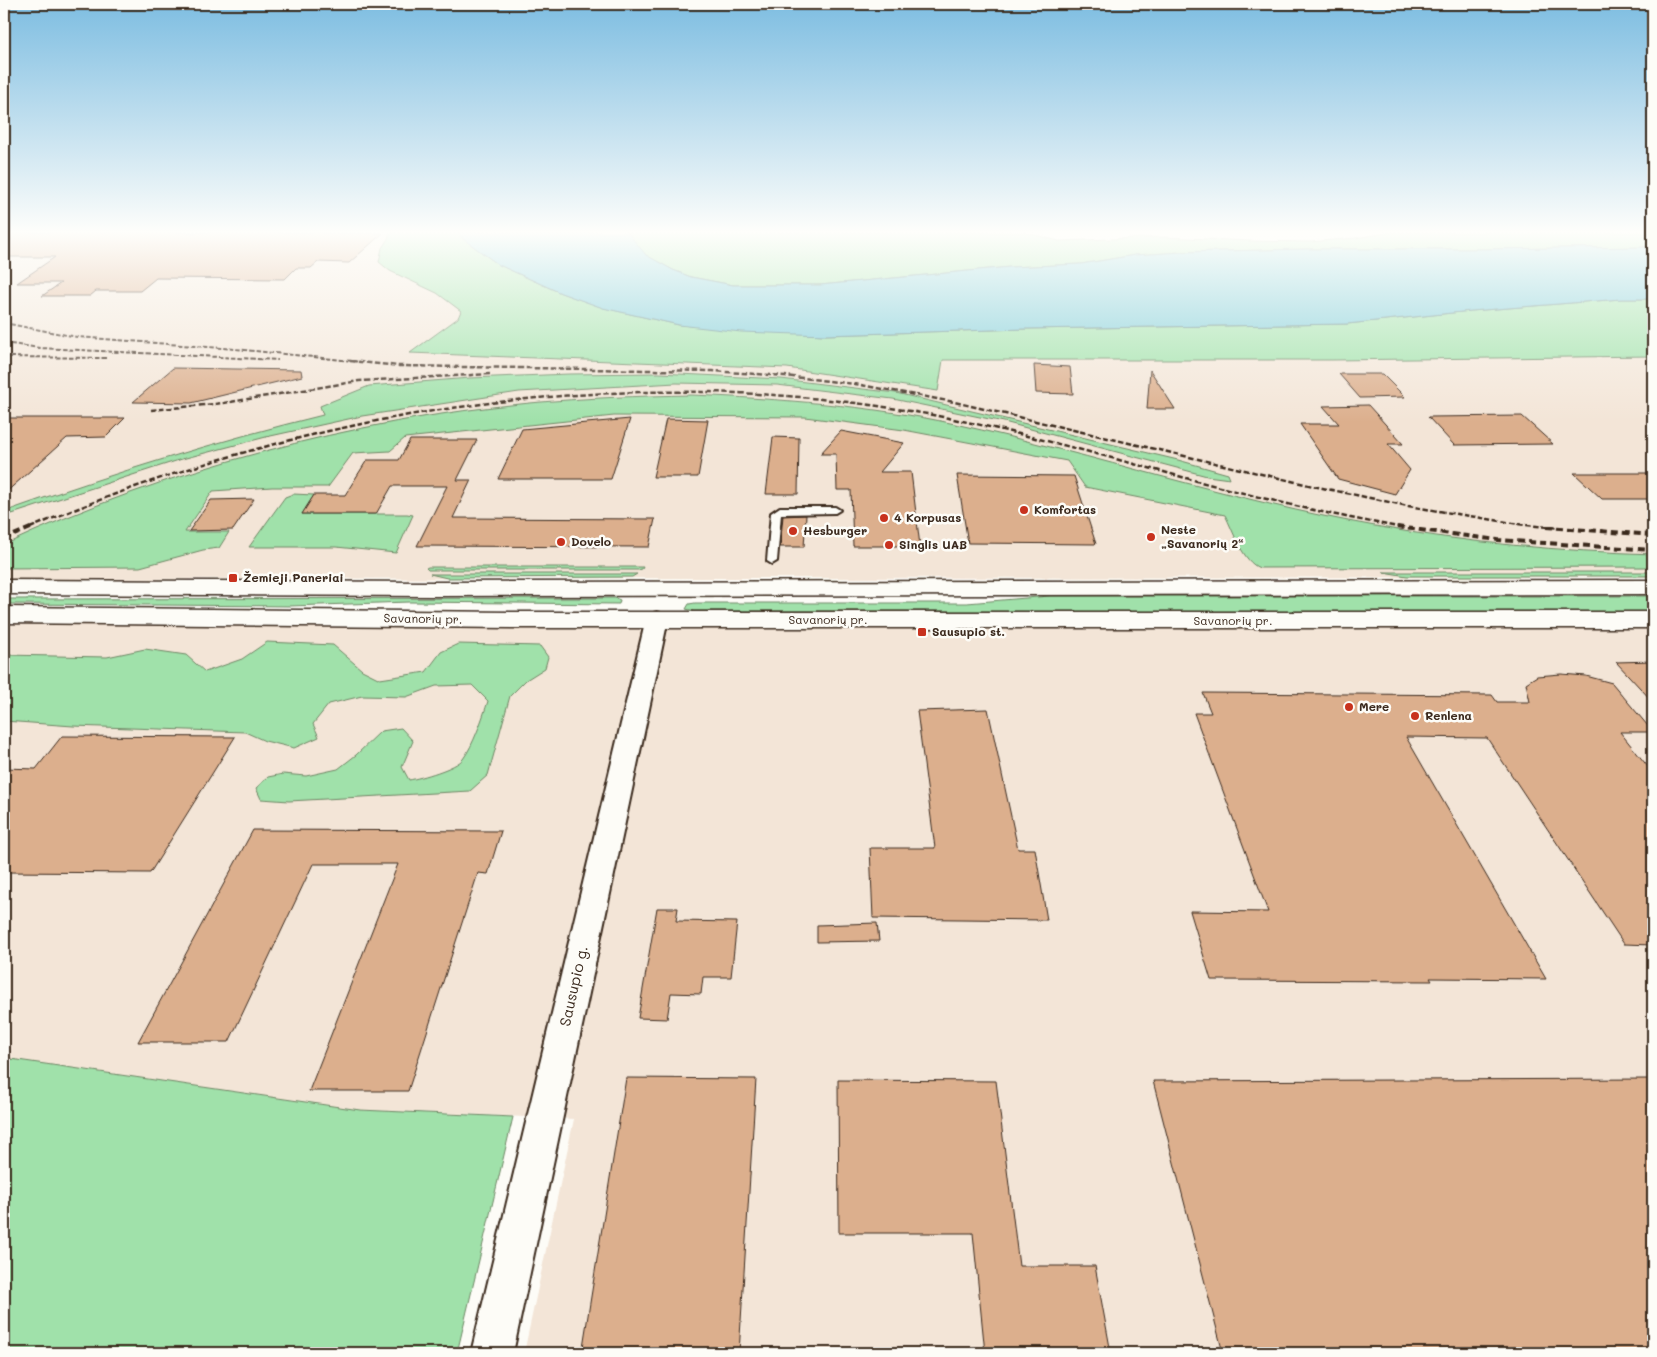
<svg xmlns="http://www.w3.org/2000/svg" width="1657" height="1357" font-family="Mali,sans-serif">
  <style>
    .built { fill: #f3e5d7 }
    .green { fill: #a0e1aa; stroke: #6e8664 }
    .water { fill: #7ccbd7; stroke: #628b8d }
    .building { fill: #dcaf8d; stroke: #3b2a1e }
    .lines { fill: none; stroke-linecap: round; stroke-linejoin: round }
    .service-casing { stroke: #3b2a1e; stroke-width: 4 }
    .minor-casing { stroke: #3b2a1e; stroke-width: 4 }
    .trunk-casing { stroke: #3b2a1e; stroke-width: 3 }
    .service { fill: #fdfcf7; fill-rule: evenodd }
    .minor { fill: #fdfcf7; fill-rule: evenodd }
    .trunk { fill: #fdfcf7; fill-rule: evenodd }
    .rail-far2 { stroke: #3b2a1e; stroke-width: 2; stroke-dasharray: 4.5 2; stroke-linecap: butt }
    .rail-far1 { stroke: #3b2a1e; stroke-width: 2.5; stroke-dasharray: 5.5 2.5; stroke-linecap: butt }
    .rail { stroke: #3b2a1e; stroke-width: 4; stroke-dasharray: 7 4; stroke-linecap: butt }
    .poi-dot { fill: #c8321e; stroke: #fdfcf7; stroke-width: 2 }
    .labels { text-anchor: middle; stroke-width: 5; stroke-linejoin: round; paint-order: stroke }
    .poi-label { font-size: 12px; font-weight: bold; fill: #3b2a1e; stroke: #fdfcf7; text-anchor: start }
    .street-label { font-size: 12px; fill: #3b2a1e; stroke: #fdfcf7 }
    .near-street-label { font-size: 15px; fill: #3b2a1e; stroke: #fdfcf7 }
  </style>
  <rect width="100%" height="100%" fill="#fdfcf7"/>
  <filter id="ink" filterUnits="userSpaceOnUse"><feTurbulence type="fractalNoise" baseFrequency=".02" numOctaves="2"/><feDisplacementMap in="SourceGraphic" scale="10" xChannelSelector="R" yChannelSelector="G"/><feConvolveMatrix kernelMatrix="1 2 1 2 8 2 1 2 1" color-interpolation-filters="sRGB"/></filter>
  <g filter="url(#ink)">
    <g class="built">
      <polygon points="4,232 389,232 389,237 382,248 390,271 437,293 462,311 458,318 411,353 787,368 937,391 943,360 1333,360 1653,356 1653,577 4,579"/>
      <polygon points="4,623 1653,626 1653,1353 524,1353 574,1119 360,1110 4,1058"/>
    </g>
    <g class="green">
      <polygon points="389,232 459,232 462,238 499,265 561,293 604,308 679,325 825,335 1024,329 1347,324 1471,311 1621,299 1653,299 1653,356 1333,360 943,360 938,391 787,368 410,353 458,318 461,311 437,293 390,271 379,262 382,248 389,237"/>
      <polygon points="627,232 1024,232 1059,241 1165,237 1250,241 1310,242 1355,238 1392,232 1653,232 1653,247 1483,249 1307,249 1182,252 1135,255 1081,264 1010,267 820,285 733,285 691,277 673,270 645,255"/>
      <path d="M659 373 781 379 896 393 1178 460 1228 474 1230 479 1207 476 1004 422 893 399 777 385 676 383 519 392 362 416 266 437 182 459 12 514 8 512 12 509C114 473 217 441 323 415L320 406 369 386 470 378 569 374Z"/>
      <path d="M692 395C780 399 868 405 955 424 1096 455 1233 501 1375 526 1467 543 1560 551 1653 554V567L1260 568C1243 563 1233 530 1225 515L1085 487 1067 461 904 430 805 417 614 416 405 438 390 451 353 453 328 487H272L213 491 185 532H229L219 548 203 550 140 567 4 568V545C161 471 356 419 530 403 584 398 638 396 692 395Z"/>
      <polygon points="293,494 314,495 302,514 407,514 413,515 396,553 336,547 249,547 285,497"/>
      <polygon points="428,567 643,567 642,569 638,570 428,570 426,568"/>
      <polygon points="1383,572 1653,572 1653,576 1407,576"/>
      <polygon points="430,574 637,574 632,577 447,578"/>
      <polygon points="1050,596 1653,596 1653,612 695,611 686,609 689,604 695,603 967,603"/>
      <polygon points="615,598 620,600 619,604 409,602 290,606 4,604 4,599"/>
      <path d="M267 642 333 645 362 670 380 679 426 672 441 652 458 644 540 646 548 657 545 668 526 680 510 696 488 775 470 791 289 801 261 799 256 788 268 777 283 774 306 776 338 769 356 755 381 731 401 728 413 741 402 767 409 780C421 778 456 768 463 759 473 746 483 717 488 701L472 685 436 686 406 697 362 696 329 704 313 724 319 737 294 748 265 741 245 732 73 726 4 721V655L107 657 145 649 186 655 205 672 242 659Z"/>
      <polygon points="4,1058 360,1110 513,1117 457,1353 4,1353"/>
    </g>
    <polygon class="water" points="459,232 627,232 646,255 673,270 691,277 733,285 820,285 1010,267 1081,264 1135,255 1182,252 1307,249 1482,249 1653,247 1653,299 1621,299 1471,311 1347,324 1024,329 825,335 741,332 679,325 603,308 561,293 499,265 462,238"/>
    <g class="building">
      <polygon points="4,232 324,232 322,233 383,233 349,263 318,262 311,268 296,268 285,279 156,278 140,291 96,291 90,296 42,296 61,283 17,283 55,257 4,257"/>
      <polygon points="1034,365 1070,367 1073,394 1036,393"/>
      <polygon points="173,368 301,370 302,376 191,403 133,402"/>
      <polygon points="1150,370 1175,409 1147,409"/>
      <polygon points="1339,374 1382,374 1405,397 1360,398"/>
      <polygon points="1368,405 1403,444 1388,444 1410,470 1395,494 1338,479 1300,424 1339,424 1323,406"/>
      <polygon points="1522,416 1553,444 1454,445 1428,417"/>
      <polygon points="4,418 125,418 106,437 67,438 4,494"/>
      <polygon points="630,419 611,479 498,479 522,429"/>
      <polygon points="666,419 708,420 698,477 653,477"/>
      <polygon points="841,431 904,443 880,472 911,472 920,546 853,546 851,490 837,490 836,454 820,454"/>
      <polygon points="773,437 799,438 798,494 766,494"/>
      <polygon points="410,440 477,440 457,480 471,480 453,518 655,519 649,547 417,546 447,486 392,486 376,514 302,514 314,495 345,495 367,460 399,460"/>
      <polygon points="1574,473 1653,473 1653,499 1602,499"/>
      <polygon points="957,475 1074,476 1096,544 968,543"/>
      <polygon points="254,499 233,530 189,531 211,500"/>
      <polygon points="806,515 804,547 780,547 783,516"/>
      <polygon points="1653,661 1653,702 1616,662"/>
      <polygon points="1561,674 1586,676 1612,683 1653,732 1620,732 1653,773 1653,945 1624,944 1487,738 1406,737 1546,979 1430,978 1432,981 1211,980 1190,911 1268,912 1194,713 1211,713 1203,693 1492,695 1497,702 1530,702 1526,683 1537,676"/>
      <polygon points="988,709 1018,849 1035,849 1047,920 873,918 870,848 935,848 917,711"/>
      <polygon points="62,736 235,737 150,873 4,872 4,768 36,769"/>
      <polygon points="253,830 501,831 488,874 478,873 408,1091 309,1091 398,864 313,864 229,1042 138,1042"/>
      <polygon points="657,908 678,908 676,921 737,922 731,977 703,977 701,994 671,993 667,1019 638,1018"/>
      <polygon points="877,923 879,941 817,942 817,925"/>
      <polygon points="626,1078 756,1079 739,1353 582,1353"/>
      <polygon points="1653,1079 1653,1353 1223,1353 1153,1081"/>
      <polygon points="838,1080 996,1081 1019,1266 1095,1266 1111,1353 985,1353 973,1233 839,1233"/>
    </g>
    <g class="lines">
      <g class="service-casing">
        <polygon id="service" points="780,507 835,507 840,510 835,513 781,514 777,561 772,564 767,561 771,513"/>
      </g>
      <g class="minor-casing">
        <polygon id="minor" points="657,612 665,614 668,619 513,1353 471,1353 646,619 649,614"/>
      </g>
      <g class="trunk-casing">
        <g id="trunk">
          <polygon points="4,580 437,582 1653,580 1653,594 437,596 4,594"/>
          <polygon points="4,607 511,612 1653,612 1653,628 511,628 4,623"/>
        </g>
      </g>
      <use href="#service" class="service"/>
      <use href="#minor" class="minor"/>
      <use href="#trunk" class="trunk"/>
      <g class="rail-far2">
        <polyline points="4,323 77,337 235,349 362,362"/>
        <polyline points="4,343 40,348 278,360"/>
        <polyline points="4,357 106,358"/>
      </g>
      <g class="rail-far1">
        <polyline points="350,361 399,366 713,371 785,376 855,384 954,402 1313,486 1408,506 1525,525 1562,528"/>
        <polyline points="151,410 224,403 359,381 490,374"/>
        <path d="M30 528C320 404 647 356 958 420 1108 452 1253 503 1405 528"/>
      </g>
      <g class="rail">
        <polyline points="1397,527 1498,540 1653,550"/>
        <polyline points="1546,527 1653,535"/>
        <polyline points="4,539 33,527"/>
      </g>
    </g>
  </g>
  <linearGradient id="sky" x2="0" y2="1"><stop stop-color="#7dbde1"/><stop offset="0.55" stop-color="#fefefb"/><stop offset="1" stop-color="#fefefb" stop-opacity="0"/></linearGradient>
  <rect width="1657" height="422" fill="url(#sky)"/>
  <g class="poi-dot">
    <circle cx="1024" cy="510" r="5"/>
    <circle cx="884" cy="518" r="5"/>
    <circle cx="793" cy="531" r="5"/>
    <circle cx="1151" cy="537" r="5"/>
    <circle cx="561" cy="542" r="5"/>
    <circle cx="889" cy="545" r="5"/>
    <rect x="228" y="573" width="10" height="10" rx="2.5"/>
    <rect x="917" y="627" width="10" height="10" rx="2.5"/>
    <circle cx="1349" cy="707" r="5"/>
    <circle cx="1415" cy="716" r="5"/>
  </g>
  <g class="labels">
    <g class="poi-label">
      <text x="1034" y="514">Komfortas</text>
      <text x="894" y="522">4 Korpusas</text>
      <text x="1161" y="534">Neste<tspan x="1161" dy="14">„Savanorių 2“</tspan></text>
      <text x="803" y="535">Hesburger</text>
      <text x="571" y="546">Dovelo</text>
      <text x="899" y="549">Singlis UAB</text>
      <text x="243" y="582">Žemieji Paneriai</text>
      <text x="932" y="636">Sausupio st.</text>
      <text x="1359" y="711">Mere</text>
      <text x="1425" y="720">Renlena</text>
    </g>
    <g class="street-label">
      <text transform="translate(423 619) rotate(1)" y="4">Savanorių pr.</text>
      <text x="828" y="624">Savanorių pr.</text>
      <text x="1233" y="625">Savanorių pr.</text>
    </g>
    <g class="near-street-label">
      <text transform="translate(574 986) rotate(-77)" y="5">Sausupio g.</text>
    </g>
  </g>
  <rect width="1657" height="1357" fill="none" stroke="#fdfcf7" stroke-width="20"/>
  <rect x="10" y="10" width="1637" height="1337" fill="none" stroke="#3b2a1e" stroke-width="2" filter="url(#ink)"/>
</svg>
